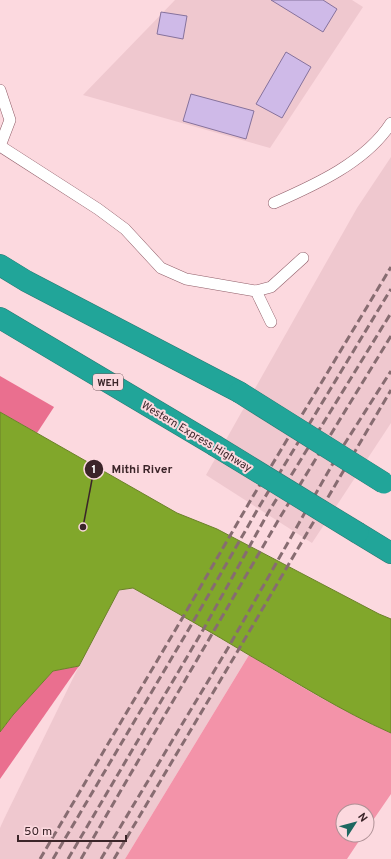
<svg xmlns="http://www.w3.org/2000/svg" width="391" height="859" font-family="Overpass,sans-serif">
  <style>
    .built { fill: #efc8cf }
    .green { fill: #f393a9 }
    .forest { fill: #ea6f8f }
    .water { fill: #81a72b; stroke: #6c802a }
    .building { fill: #cfbae8; stroke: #86729c }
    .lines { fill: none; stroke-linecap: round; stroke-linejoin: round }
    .minor-casing { stroke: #905e69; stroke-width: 12 }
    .motorway-casing { stroke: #2a7872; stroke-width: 22 }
    .minor { stroke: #fff; stroke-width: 11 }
    .motorway { stroke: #21a599; stroke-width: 21 }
    .rail { stroke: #876c71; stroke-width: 3; stroke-dasharray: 8 4; stroke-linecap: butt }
    .motorway-bridge-casing { stroke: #2a7872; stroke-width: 22; stroke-linecap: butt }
    .motorway-bridge { stroke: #21a599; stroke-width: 21 }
    .labels { text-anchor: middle; stroke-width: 4; stroke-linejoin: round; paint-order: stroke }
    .shield { fill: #fcd9df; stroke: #755b60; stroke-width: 1 }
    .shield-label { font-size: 10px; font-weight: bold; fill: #3b2529 }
    .street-label { font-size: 11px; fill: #3b2529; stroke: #fcd9df }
    .leader { fill: none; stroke: #3b2529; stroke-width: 1.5 }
    .callout-dot { fill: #3b2529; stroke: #fcd9df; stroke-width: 1.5 }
    .mark-label { font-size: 12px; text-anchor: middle; font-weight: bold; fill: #fff }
    .callout-label { font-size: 12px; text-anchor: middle; font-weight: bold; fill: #3b2529; stroke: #fcd9df; stroke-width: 4; stroke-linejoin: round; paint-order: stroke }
  </style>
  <rect width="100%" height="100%" fill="#fcd9df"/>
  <g class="built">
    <polygon points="175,0 352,0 363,7 270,148 83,95"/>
    <polygon points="391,157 391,423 312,543 206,475 357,208"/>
    <polygon points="133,588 249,655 125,859 0,859 0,828 4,819 79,666 119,590"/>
  </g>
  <path class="green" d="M249 655C295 683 341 711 391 733V794L367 829V811H343V835H363L347 859H125Z"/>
  <g class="forest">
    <polygon points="0,376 54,407 37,433 0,412"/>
    <polygon points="79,666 0,779 0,732 13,715 53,671"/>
  </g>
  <path class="water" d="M0 412 177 513 217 529 379 614 391 619V733C341 711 296 682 249 655 211 632 172 610 133 588L119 590 79 666 53 671 13 715 0 732Z"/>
  <g class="building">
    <polygon points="271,0 323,0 337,9 323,32"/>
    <polygon points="161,12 187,16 183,39 157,34"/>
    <polygon points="286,52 311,67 282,118 256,104"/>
    <polygon points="191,94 254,111 246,139 183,121"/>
  </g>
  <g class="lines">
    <g class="minor-casing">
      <g id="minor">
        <polyline points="0,90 10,120 0,146"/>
        <polyline points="0,146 98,209 125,229 161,268 186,279 256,291 271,322"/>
        <path d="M274 203C315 185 366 162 391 123"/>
        <polyline points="256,291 271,287 303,258"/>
      </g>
    </g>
    <g class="motorway-casing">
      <g id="motorway">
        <polyline points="0,265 26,281 239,392"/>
        <polyline points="0,318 214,445"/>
        <polyline points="358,533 391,553"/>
      </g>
    </g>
    <use href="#minor" class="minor"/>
    <use href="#motorway" class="motorway"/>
    <g class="rail">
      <polyline points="40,859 183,617 249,503 391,267"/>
      <polyline points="53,859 193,622 259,507 391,289"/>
      <polyline points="68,859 203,630 268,513 391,313"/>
      <polyline points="81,859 279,519 391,336"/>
      <polyline points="101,859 228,648 340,451 391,371"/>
      <polyline points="114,859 236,654 391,390"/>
    </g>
    <g class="motorway-bridge-casing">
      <g id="motorway-bridge">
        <polyline points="239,392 384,483"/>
        <polyline points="214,445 358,533"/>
      </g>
    </g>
    <use href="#motorway-bridge" class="motorway-bridge"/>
  </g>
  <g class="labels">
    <rect class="shield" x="93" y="374" width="30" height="16" rx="3"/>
    <g class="shield-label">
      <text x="108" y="386">WEH</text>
    </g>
    <g class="street-label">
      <text transform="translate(197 436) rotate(31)" y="4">Western Express Highway</text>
    </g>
  </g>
  <path class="leader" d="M83 527L94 469"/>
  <g class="callout-dot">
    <circle cx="83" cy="527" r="4"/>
    <circle cx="94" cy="469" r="10"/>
  </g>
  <g class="mark-label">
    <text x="94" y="473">1</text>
  </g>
  <g class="callout-label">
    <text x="142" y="473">Mithi River</text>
  </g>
  <g transform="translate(355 823) rotate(54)"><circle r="19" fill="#fcd9df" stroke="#af9196"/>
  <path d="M0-3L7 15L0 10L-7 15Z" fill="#1d6760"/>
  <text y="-6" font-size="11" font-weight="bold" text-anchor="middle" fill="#3b2529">N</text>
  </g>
  <path d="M18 835v6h108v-6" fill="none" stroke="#3b2529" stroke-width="2"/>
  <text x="24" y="835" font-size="12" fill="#3b2529" stroke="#fcd9df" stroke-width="3" paint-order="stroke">50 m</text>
</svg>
